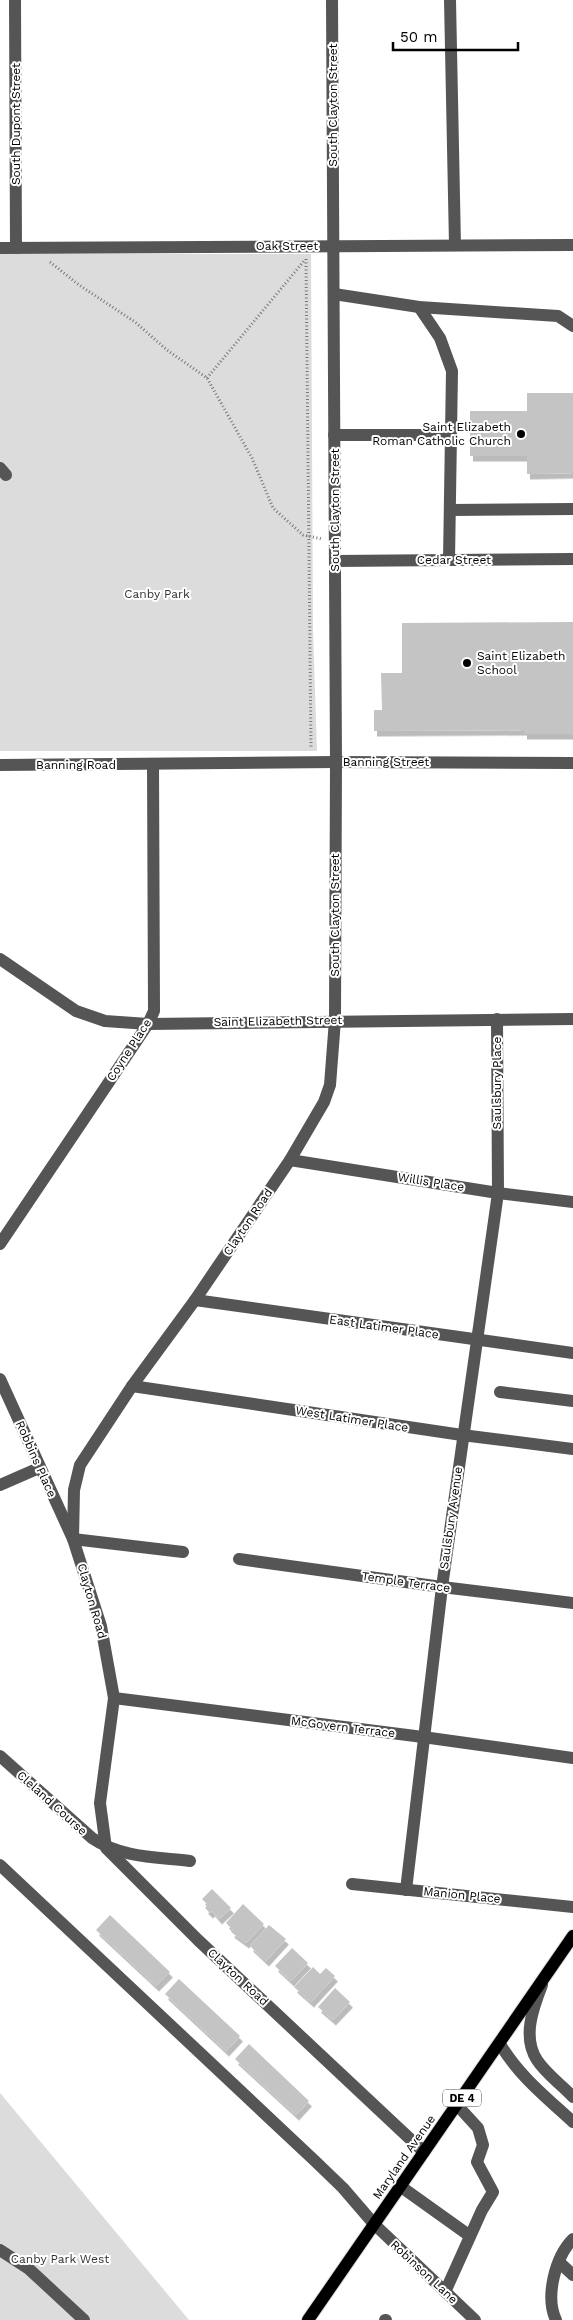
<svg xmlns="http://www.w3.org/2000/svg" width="573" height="2320" font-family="'Work Sans',sans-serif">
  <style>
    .green { fill: #dcdcdc }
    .building { fill: #c4c4c4; filter: url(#shadow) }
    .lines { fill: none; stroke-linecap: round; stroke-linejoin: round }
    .major-casing { stroke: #dbdbdb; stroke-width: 14 }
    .path { stroke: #777; stroke-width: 3; stroke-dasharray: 1 2.5; stroke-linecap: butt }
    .minor { stroke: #555; stroke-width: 12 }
    .major { stroke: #000; stroke-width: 12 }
    .poi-dot { fill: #000; stroke: #fff; stroke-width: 2 }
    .labels { text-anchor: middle; stroke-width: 4; stroke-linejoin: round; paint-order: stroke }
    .shield { fill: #fff; stroke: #4c4c4c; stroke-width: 1 }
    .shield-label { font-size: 11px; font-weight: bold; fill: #000 }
    .street-label { font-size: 12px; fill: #000; stroke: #fff }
    .poi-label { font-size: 12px; fill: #000; stroke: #fff; text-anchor: end }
    .park-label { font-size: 12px; fill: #333; stroke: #fff }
  </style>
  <defs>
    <filter id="shadow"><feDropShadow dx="3" dy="5.5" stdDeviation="0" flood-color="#0004"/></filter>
  </defs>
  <rect width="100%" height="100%" fill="#fff"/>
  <g class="green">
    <polygon points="0,254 311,254 313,629 317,751 0,751"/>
    <polygon points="0,2093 189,2320 0,2320"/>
  </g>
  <g class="building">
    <polygon points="527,393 573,393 573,473 527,474 527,456 470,456 470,411 527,411"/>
    <polygon points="573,622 573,734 524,734 524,730 374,731 374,710 382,710 381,673 402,673 402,623"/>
    <polygon points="212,1889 231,1908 219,1919 212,1911 210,1913 205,1908 208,1905 202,1899"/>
    <polygon points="243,1904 264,1924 246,1943 231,1932 233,1930 226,1923"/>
    <polygon points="110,1915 170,1972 156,1986 96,1930"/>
    <polygon points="269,1925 286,1939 266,1961 250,1946"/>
    <polygon points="292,1948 308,1963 291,1981 275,1966"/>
    <polygon points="313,1967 320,1974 326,1968 335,1976 311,2002 294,1987"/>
    <polygon points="179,1979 240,2036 226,2051 165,1994"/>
    <polygon points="335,1988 350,2002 333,2020 318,2007"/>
    <polygon points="249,2044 309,2101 296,2115 235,2059"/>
  </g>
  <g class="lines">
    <g class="major-casing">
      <polyline id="major" points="308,2320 573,1936"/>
    </g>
    <g class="path">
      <polyline points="306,259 311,748"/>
      <polyline points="50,262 79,285 135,322 167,350 207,378 252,458 273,508 303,535 322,539"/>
      <polyline points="207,378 304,261"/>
    </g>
    <g class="minor">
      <polyline points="15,0 16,248"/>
      <polyline points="332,0 336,762 335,1020 330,1085 324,1102 290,1160 195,1300 132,1386 80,1465 74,1490 73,1539 101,1626 114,1698 100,1803 106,1848 198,1940 424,2152"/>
      <polyline points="450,0 455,245"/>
      <polyline points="0,248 573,245"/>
      <polyline points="334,294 419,307 558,316 573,326"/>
      <polyline points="419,307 440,338 452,371 449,560"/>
      <polyline points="334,435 451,435"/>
      <polyline points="0,468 6,475"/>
      <polyline points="450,510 573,509"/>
      <polyline points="335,561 573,559"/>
      <polyline points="0,765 336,762 573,763"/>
      <polyline points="0,959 76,1011 105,1021 148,1024 573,1019"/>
      <polyline points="290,1160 498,1193 573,1202"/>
      <polyline points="0,1244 148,1024 154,1011 153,764"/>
      <polyline points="195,1300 573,1353"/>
      <polyline points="0,1379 73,1539 183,1552"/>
      <polyline points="132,1386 462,1435 573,1449"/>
      <polyline points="500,1392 573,1401"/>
      <polyline points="0,1485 39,1468"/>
      <polyline points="239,1559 442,1587 573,1603"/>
      <polyline points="114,1698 423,1737 573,1758"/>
      <path d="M0 1756 92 1838C121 1858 157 1857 190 1861"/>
      <polyline points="0,1865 315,2161 343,2188 374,2224 475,2320"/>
      <polyline points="352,1884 573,1907"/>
      <polyline points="406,1890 442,1587 498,1193 497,1019"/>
      <path d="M542 1985C533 2008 522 2037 537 2060 546 2074 562 2085 573 2097"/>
      <path d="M500 2044C519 2076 546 2097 573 2122"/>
      <polyline points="400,2186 470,2236"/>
      <polyline points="0,2250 29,2269 84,2320"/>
      <polyline points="559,2262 573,2275"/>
      <polyline points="445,2292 482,2210 493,2192 477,2162 483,2145 478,2128 457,2105"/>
      <polyline points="385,2320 386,2320"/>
      <path d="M556 2320C545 2297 555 2257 573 2239"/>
    </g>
    <use href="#major" class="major"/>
  </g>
  <g class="poi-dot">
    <circle cx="521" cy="434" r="5"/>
    <circle cx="467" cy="663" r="5"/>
  </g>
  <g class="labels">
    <rect class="shield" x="443" y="2089.5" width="38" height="17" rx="4"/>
    <g class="shield-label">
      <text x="462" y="2102">DE 4</text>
    </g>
    <g class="street-label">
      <text transform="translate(333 105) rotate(-90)" y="4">South Clayton Street</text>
      <text transform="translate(16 124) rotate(-90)" y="4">South Dupont Street</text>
      <text x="287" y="250">Oak Street</text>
      <text transform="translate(335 510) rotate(-90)" y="4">South Clayton Street</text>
      <text x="454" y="564">Cedar Street</text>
      <text x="386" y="766">Banning Street</text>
      <text x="76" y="769">Banning Road</text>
      <text transform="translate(335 915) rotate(-90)" y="4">South Clayton Street</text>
      <text transform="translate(278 1021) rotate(-1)" y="4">Saint Elizabeth Street</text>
      <text transform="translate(129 1050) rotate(-57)" y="4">Coyne Place</text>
      <text transform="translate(497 1083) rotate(-90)" y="4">Saulsbury Place</text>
      <text transform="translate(431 1182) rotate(9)" y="4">Willis Place</text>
      <text transform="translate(248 1222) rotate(-56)" y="4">Clayton Road</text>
      <text transform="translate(384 1327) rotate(8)" y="4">East Latimer Place</text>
      <text transform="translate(352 1419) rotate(9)" y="4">West Latimer Place</text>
      <text transform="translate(36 1459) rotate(66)" y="4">Robbins Place</text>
      <text transform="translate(451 1518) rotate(-82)" y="4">Saulsbury Avenue</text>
      <text transform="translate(406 1582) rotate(8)" y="4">Temple Terrace</text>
      <text transform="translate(92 1601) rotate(74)" y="4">Clayton Road</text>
      <text transform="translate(343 1727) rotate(7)" y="4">McGovern Terrace</text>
      <text transform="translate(52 1803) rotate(42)" y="4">Cleland Course</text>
      <text transform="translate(462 1895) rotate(6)" y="4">Manion Place</text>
      <text transform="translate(238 1977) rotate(43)" y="4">Clayton Road</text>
      <text transform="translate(404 2157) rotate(-55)" y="4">Maryland Avenue</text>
      <text transform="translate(424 2272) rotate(43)" y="4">Robinson Lane</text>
    </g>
    <g class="poi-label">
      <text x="511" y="431">Saint Elizabeth<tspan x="511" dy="14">Roman Catholic Church</tspan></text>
      <text x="477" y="660" text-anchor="start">Saint Elizabeth<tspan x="477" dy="14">School</tspan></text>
    </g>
    <g class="park-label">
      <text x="157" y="598">Canby Park</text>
      <text x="60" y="2263">Canby Park West</text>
    </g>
  </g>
  <path d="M393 42v8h125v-8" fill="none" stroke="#000000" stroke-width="2.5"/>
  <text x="400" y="42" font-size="15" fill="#000000" stroke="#ffffff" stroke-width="4" paint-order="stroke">50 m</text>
</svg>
